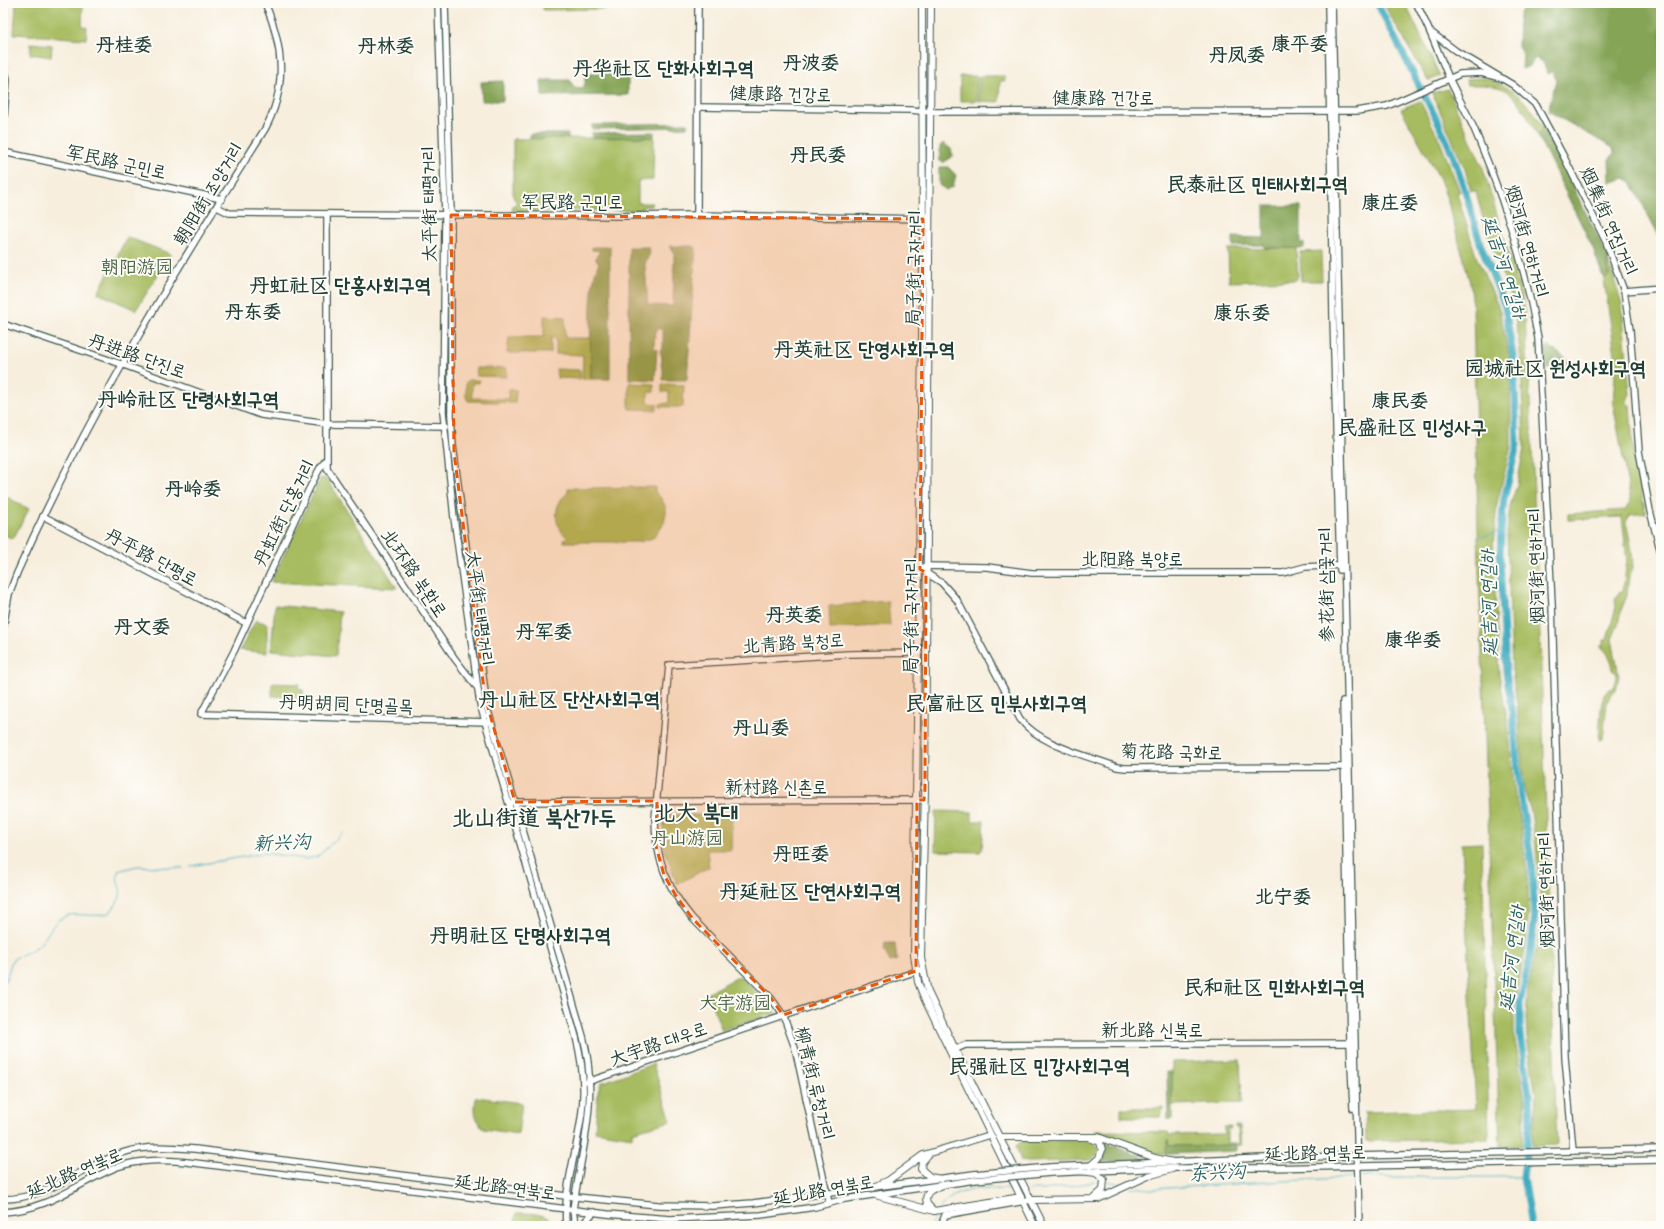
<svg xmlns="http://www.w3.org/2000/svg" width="1664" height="1229" font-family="'Indie Flower','LXGW WenKai TC','Poor Story',sans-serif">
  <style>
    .green { fill: #a7bc61; stroke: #637c4a }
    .forest { fill: #85a457; stroke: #527046 }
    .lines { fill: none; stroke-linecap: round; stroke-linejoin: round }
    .stream { stroke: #42adc1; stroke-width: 1 }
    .river { stroke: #42adc1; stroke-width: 7 }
    .secondary-casing { stroke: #3f584d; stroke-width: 8 }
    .primary-casing { stroke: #3f584d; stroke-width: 8 }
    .secondary { stroke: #fff; stroke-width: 5.5 }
    .primary { stroke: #fff; stroke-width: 6 }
    .secondary-bridge-casing { stroke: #3f584d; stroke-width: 8; stroke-linecap: butt }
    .secondary-bridge { stroke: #fff; stroke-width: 5.5 }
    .marked { fill: #e8590c; fill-opacity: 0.2; stroke: #e8590c; stroke-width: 3; stroke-dasharray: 8 5; stroke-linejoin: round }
    .labels { text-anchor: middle; stroke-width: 4; stroke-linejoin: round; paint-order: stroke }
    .street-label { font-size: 18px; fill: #1f3d34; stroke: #fdfcf7 }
    .park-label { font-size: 18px; fill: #486342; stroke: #fdfcf7 }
    .neighbourhood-label { font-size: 19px; font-weight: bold; fill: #1f3d34; stroke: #fdfcf7 }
    .water-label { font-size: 19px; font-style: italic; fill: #2b6465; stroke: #fdfcf7 }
    .quarter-label { font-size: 20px; font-weight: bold; fill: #1f3d34; stroke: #fdfcf7 }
    .district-label { font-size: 22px; font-weight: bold; fill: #1f3d34; stroke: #fdfcf7 }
  </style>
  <rect width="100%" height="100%" fill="#fdfcf7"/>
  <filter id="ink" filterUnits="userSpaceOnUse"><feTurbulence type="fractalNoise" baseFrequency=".025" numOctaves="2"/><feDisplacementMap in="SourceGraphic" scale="8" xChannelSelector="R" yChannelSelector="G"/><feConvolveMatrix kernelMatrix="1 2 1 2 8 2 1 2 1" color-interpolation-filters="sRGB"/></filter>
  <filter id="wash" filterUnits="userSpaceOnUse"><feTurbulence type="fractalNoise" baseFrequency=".012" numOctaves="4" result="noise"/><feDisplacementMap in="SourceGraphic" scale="16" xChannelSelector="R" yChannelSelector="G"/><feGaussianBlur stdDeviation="0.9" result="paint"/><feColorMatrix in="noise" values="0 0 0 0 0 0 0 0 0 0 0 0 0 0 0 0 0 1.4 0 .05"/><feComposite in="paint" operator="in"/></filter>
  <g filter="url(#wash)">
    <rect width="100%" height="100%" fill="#f7eedd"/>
    <g class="green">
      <polygon points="16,3 83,3 82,26 87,27 86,39 14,34"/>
      <polygon points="543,3 660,3 659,8 543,10"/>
      <polygon points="1383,3 1405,3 1440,76 1428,81"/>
      <polygon points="31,43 52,45 51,57 30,54"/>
      <rect x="960" y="76" width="17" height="25"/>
      <polygon points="979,76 1005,76 1005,81 1000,81 999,102 979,101"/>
      <path d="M1483 78C1510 84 1530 103 1543 127L1538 136C1529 121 1520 97 1503 89 1492 84 1478 85 1467 85L1466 79Z"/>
      <polygon points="1448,89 1483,168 1524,304 1530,400 1540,637 1557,1145 1532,1146 1536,1096 1527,1037 1526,1018 1528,989 1542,922 1536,848 1531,812 1524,790 1517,703 1512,670 1507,533 1510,506 1517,485 1524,448 1521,358 1515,316 1510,303 1513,302 1484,223 1476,191 1471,191 1465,169 1432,93"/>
      <polygon points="1420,101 1439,139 1460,192 1457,193 1476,256 1499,308 1510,360 1511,446 1497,504 1493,546 1499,674 1508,724 1515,795 1520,819 1527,872 1529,910 1525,949 1514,1006 1514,1034 1525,1101 1522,1146 1500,1146 1479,573 1473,305 1470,283 1448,202 1440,179 1401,109"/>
      <polygon points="654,137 653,180 638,181 638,203 652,203 651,206 642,207 642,210 512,211 513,205 516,205 516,199 514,199 513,195 513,139"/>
      <polygon points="127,237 171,254 136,310 98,293"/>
      <polygon points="1296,248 1298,276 1295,280 1229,282 1228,249"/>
      <polygon points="1321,251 1322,281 1301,281 1300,252"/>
      <path d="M1606 253 1622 305 1630 395 1627 397V404L1630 405 1634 460 1646 513 1630 515 1626 522 1632 551 1633 569 1629 576 1627 596 1621 610 1620 620 1612 639 1619 676 1616 691 1610 696 1607 702 1603 739 1599 740 1601 707 1604 695 1609 689H1613L1617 673 1613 671C1613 661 1607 651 1600 646H1604V640H1607L1616 607 1615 600 1619 592 1623 591 1627 561 1622 517 1568 520V514L1625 510 1631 502 1613 403 1616 361 1604 280 1609 275Z"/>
      <polygon points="544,316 565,317 565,338 591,338 591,379 582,379 583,355 556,354 556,338 551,338 551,353 507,353 509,337 544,337"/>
      <polygon points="476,368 507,368 506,377 476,376"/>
      <polygon points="556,369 580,370 580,379 557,378"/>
      <polygon points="468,380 480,380 479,383 472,383 472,398 508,399 509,389 516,390 515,402 512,403 468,401 466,397 466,382"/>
      <polygon points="629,383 654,384 654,392 648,392 648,403 657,404 657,410 629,409"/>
      <polygon points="662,384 684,385 683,407 660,407 660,404 669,403 669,392 662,392"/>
      <polygon points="321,478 327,479 397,588 271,582"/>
      <path d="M655 487V492L661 498 666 508V513L664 523 653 538 639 542H564V539L568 538C553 527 552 504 568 493V488Z"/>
      <polygon points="3,495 29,509 13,539 3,534"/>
      <polygon points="888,601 890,625 830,629 829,606"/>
      <polygon points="275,605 340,612 336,656 271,650"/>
      <polygon points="256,620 267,624 267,653 240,650"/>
      <polygon points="272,683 299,684 298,689 303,690 303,698 272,696"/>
      <polygon points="936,811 972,812 972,821 984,821 982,849 980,852 935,851"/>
      <polygon points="663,815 732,815 731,850 707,850 709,867 677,884 664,847"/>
      <polygon points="1482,843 1489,1139 1366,1141 1365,1112 1476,1109 1462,844"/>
      <polygon points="740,976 776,1013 722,1030 707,993"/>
      <polygon points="1240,1060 1242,1103 1172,1105 1172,1062"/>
      <polygon points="653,1064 671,1121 632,1132 632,1137 595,1131 598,1092 601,1083"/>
      <path d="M476 1097 522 1103 518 1134 484 1129C474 1118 474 1111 476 1097Z"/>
      <polygon points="1121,1108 1163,1108 1161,1117 1121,1117"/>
      <polygon points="1235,1126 1240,1126 1242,1145 1169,1146 1169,1140 1166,1153 1170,1154 1150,1152 1094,1131 1168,1132 1169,1135 1224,1134 1224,1127 1231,1127 1231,1129 1227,1129 1227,1144 1239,1144 1238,1128 1235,1128"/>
      <polygon points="1027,1141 1090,1141 1096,1144 1099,1151 1097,1156 1091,1160 1028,1162 1021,1161 1016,1146 1019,1143"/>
      <path d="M517 1213C530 1213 550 1213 556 1226H514Z"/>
    </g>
    <g class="forest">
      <polygon points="1523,3 1661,3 1659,11 1661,13 1661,240 1631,182 1624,178 1610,183 1609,159 1614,154 1613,148 1548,111 1556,80 1553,71 1547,74 1543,62 1535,58 1530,66 1522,69 1523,54 1518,46 1519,15 1523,8"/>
      <polygon points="585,74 628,74 628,95 542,96 541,80 570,80 574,88 580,89 585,84"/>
      <polygon points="503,81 503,101 482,101 481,82"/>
      <polygon points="687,123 687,127 592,129 592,125"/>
      <polygon points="1543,127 1606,253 1609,275 1604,280 1593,248 1538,136"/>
      <polygon points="654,132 654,137 592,138 591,133"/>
      <polygon points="530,134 568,134 568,138 530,139"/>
      <polygon points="943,143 951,149 953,156 943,163 939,160 940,146"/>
      <polygon points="939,167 948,167 956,175 953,187 946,190 939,185"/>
      <polygon points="1264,206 1301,206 1301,243 1304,243 1304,248 1265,248 1264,245 1233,246 1233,237 1264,238"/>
      <polygon points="670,246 693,246 696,248 687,380 663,380 663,368 661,366 662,358 660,351 663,347 663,332 659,328 655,333 654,348 657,349 655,380 629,379 629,247 648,247 650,253 645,264 648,305 673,306 674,252"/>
      <path d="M592 247H610V379H591C591 354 587 282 599 263L595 258 600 251 592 250Z"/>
      <polygon points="1549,346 1571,362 1568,365 1556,357 1547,370 1545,349"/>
      <polygon points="885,943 895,943 897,960 890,962 884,950"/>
      <polygon points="1167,1072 1172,1072 1172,1119 1168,1119"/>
      <polygon points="1169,1139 1169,1146 1236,1145 1236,1151 1170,1154 1166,1153 1165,1149"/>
      <polygon points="1104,1142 1150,1160 1099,1162 1105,1153 1102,1143"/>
    </g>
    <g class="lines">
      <g class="stream">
        <polyline points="1477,538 1501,531"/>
        <polyline points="191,866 265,853 305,859 317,857 343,833"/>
        <path d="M3 985 7 977 12 960C20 955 29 952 37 947 49 937 51 920 69 915 79 913 104 919 111 911 130 888 114 890 118 871L137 866 183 868"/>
        <polyline points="1360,1177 1523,1177"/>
        <polyline points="1107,1181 1122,1184"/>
        <polyline points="1131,1187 1150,1189 1355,1177"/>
        <polyline points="1030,1190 1044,1190 1100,1181"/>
        <path d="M940 1208C957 1184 989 1189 1015 1190"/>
        <polyline points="930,1226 938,1213"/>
      </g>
      <polyline class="river" points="1377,3 1439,124 1453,155 1466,194 1480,243 1505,307 1514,361 1517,445 1504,499 1501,531 1500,559 1506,672 1512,709 1520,792 1531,860 1535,915 1530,956 1520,1004 1520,1035 1529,1093 1530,1120 1523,1177 1531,1226"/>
    </g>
  </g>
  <g filter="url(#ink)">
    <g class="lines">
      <g class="secondary-casing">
        <g id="secondary">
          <path d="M438 3 445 215 443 412 454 518 480 704 576 1037C582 1061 585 1086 582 1111 578 1149 563 1187 566 1226"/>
          <path d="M445 3 451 215V416L453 445 487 707 583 1036C599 1097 582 1149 573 1209L575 1226"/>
          <polyline points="1328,3 1333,317 1340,570"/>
          <polyline points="1332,3 1359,1226"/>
          <path d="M1416 3C1429 27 1438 52 1449 78 1458 98 1470 117 1478 138 1505 202 1526 270 1538 338L1552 603 1565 1057 1573 1151"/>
          <polyline points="1432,33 1456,51 1513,85 1536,105 1564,157 1606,242 1624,291 1630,330 1639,451 1650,511 1661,553"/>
          <polyline points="3,64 7,79 3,129"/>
          <polyline points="698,107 910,110 931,112 1357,111 1387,106 1460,74 1481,73 1501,78"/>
          <polyline points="3,152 222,199"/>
          <polyline points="217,207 229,213 628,216 697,215 927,219"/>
          <polyline points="327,214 327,468 455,659 476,686"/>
          <polyline points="697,215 698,3"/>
          <polyline points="1624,291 1661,288"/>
          <polyline points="3,324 121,364 261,415 328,424 446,426"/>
          <polyline points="326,460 320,468 309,489 234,651 201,714 488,722"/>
          <polyline points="43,516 246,623"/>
          <path d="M1342 565 1305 567 1283 573H1032L987 567 926 566 920 569 942 583 957 600 1020 719C1041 746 1086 755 1117 767L1125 768 1347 767"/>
          <path d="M3 628 9 594 17 573C86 417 174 272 265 129 288 87 283 45 265 3"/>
          <polyline points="1343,701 1350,1043 1353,1108"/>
          <polyline points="513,802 924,800"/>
          <polyline points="952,1051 965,1045 1352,1043"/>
          <polyline points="587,1082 920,970"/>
          <polyline points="1050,1167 1263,1158 1661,1149"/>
          <polyline points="1050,1173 1164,1168 1264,1168 1661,1160"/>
          <path d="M3 1199C49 1199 80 1167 122 1153 146 1145 170 1147 195 1149L566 1196 658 1205 713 1206 753 1203 974 1174"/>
          <path d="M829 1203 795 1048 783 1015 771 998 692 918C667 888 655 857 655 818L669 665 849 654 919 653"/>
          <path d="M3 1212C49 1210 77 1183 117 1167 140 1159 163 1160 187 1162L607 1214 670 1219 761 1215 815 1207 845 1199 975 1180"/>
          <polyline points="581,1226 594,1212"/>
          <polyline points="941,1226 945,1215 1031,1200"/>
        </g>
      </g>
      <g class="primary-casing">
        <g id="primary">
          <polyline points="922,3 923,259 914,955 918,982 925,1000 1035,1226"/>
          <polyline points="931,3 925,790 921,958 928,992 955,1049 1044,1226"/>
          <polyline points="1000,1137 1098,1137 1155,1158 1173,1162"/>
          <polyline points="928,1155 922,1162 921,1169 930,1177 941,1179"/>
          <polyline points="1090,1166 1099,1158 1102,1150 1100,1142 1092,1139"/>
          <polyline points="1081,1171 1096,1173 1104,1180 1103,1190 1095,1197"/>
          <polyline points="872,1188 889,1180 923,1155 990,1135"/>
          <polyline points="875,1195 934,1211 1021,1197"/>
          <polyline points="1031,1200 1098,1199 1148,1176 1172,1169"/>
          <path d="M934 1211 927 1204C923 1191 933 1189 943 1185"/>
        </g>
      </g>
      <use href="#secondary" class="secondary"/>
      <use href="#primary" class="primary"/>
      <g class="secondary-bridge-casing">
        <g id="secondary-bridge">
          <polyline points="974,1174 1050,1167"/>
          <polyline points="975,1180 1050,1173"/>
        </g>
      </g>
      <use href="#secondary-bridge" class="secondary-bridge"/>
    </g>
  </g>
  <path class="marked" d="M451 215 923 219 920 569 926 573 925 790 924 800H917L916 971 783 1015 771 998 692 918 676 896 664 875 656 846 657 801 515 802 485 697 454 452Z"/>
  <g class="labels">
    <g class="street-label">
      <text transform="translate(780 94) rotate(1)" y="6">健康路 건강로</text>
      <text x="1103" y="104">健康路 건강로</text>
      <text transform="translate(116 162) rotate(12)" y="6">军民路 군민로</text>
      <text transform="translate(208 194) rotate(-59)" y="6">朝阳街 조양거리</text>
      <text x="572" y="208">军民路 군민로</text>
      <text transform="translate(429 204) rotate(-91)" y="6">太平街 태평거리</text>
      <text transform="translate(1609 221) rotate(66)" y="6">烟集街 연집거리</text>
      <text transform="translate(1527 241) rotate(74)" y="6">烟河街 연하거리</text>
      <text transform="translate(914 268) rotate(-89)" y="6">局子街 국자거리</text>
      <text transform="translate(137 356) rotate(19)" y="6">丹进路 단진로</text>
      <text transform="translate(284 513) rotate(-64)" y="6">丹虹街 단홍거리</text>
      <text transform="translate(151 557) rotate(28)" y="6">丹平路 단평로</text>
      <text x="1132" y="565">北阳路 북양로</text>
      <text transform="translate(1536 566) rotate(-92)" y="6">烟河街 연하거리</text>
      <text transform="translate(414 573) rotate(56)" y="6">北环路 북환로</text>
      <text transform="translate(1326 585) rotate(-91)" y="6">参花街 삼꽃거리</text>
      <text transform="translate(480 608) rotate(82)" y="6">太平街 태평거리</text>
      <text transform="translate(911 616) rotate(-90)" y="6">局子街 국자거리</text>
      <text transform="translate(793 643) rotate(-4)" y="6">北青路 북청로</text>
      <text transform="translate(346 704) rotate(2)" y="6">丹明胡同 단명골목</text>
      <text transform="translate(1171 752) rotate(1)" y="6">菊花路 국화로</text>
      <text x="776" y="793">新村路 신촌로</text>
      <text transform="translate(1546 890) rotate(-92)" y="6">烟河街 연하거리</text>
      <text x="1152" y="1036">新北路 신북로</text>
      <text transform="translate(658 1044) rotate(-19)" y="6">大宇路 대우로</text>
      <text transform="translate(815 1083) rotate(76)" y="6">柳青街 류청거리</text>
      <text transform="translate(1315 1153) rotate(-1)" y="6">延北路 연북로</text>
      <text transform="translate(74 1173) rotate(-23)" y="6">延北路 연북로</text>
      <text transform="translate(505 1187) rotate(7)" y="6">延北路 연북로</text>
      <text transform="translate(823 1190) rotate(-10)" y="6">延北路 연북로</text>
    </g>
    <g class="park-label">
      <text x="137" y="273">朝阳游园</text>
      <text x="687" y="844">丹山游园</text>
      <text x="735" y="1009">大宇游园</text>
    </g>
    <g class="neighbourhood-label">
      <text x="1300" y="50">康平委</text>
      <text x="124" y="51">丹桂委</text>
      <text x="386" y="52">丹林委</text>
      <text x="1237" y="61">丹凤委</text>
      <text x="811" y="69">丹波委</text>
      <text x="818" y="161">丹民委</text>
      <text x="1390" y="209">康庄委</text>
      <text x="253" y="318">丹东委</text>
      <text x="1242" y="319">康乐委</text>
      <text x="1400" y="407">康民委</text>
      <text x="193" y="495">丹岭委</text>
      <text x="794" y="621">丹英委</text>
      <text x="142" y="633">丹文委</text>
      <text x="544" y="638">丹军委</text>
      <text x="1413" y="646">康华委</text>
      <text x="761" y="734">丹山委</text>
      <text x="801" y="860">丹旺委</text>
      <text x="1283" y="903">北宁委</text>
    </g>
    <g class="water-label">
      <text transform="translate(1505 267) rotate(72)" y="7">延吉河 연길하</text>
      <text transform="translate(1488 603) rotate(-92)" y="7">延吉河 연길하</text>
      <text transform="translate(282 842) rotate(-2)" y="7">新兴沟</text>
      <text transform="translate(1511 958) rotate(-84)" y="7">延吉河 연길하</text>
      <text transform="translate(1217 1172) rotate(-3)" y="7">东兴沟</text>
    </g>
    <g class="quarter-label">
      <text x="663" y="75">丹华社区 단화사회구역</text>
      <text x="1257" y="191">民泰社区 민태사회구역</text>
      <text x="340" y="292">丹虹社区 단홍사회구역</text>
      <text x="864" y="356">丹英社区 단영사회구역</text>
      <text x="1555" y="375">园城社区 원성사회구역</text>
      <text x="188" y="406">丹岭社区 단령사회구역</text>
      <text x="1412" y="434">民盛社区 민성사구</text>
      <text x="569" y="706">丹山社区 단산사회구역</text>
      <text x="996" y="710">民富社区 민부사회구역</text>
      <text x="810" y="898">丹延社区 단연사회구역</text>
      <text x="520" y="942">丹明社区 단명사회구역</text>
      <text x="1274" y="994">民和社区 민화사회구역</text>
      <text x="1039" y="1073">民强社区 민강사회구역</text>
    </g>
    <g class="district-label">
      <text x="696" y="820">北大 북대</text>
      <text x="534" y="825">北山街道 북산가두</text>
    </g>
  </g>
  <rect width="1664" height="1229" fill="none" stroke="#fdfcf7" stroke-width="16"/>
</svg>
